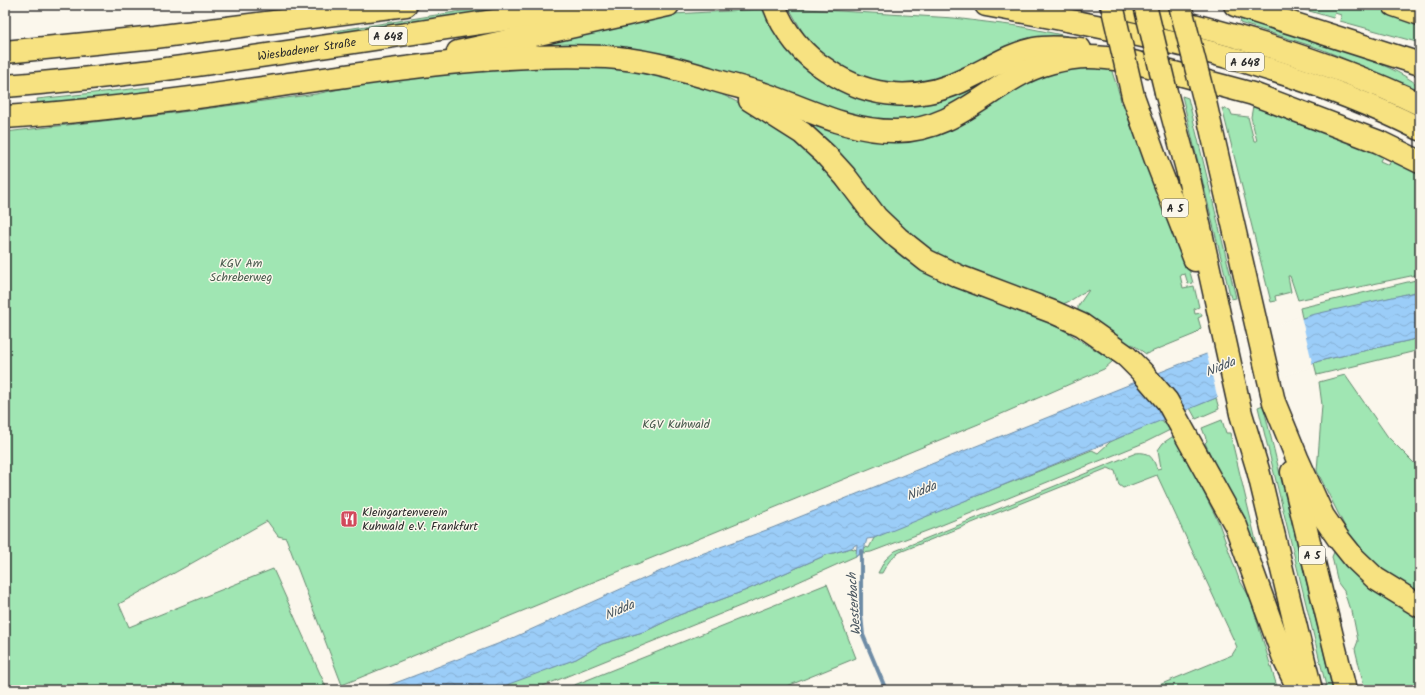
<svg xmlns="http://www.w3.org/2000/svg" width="1425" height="695" font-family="Kalam,sans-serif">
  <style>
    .green { fill: #a0e6b3; stroke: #66886f }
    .water { fill: url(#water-waves); stroke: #6e8ca6 }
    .pier { fill: #fbf7ec }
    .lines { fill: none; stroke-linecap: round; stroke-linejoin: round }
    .stream { stroke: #6e8ca6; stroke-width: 4 }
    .motorway-casing { stroke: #2b2b2b; stroke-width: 25 }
    .motorway { stroke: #f7e281; stroke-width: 22 }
    .motorway-bridge-casing { stroke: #2b2b2b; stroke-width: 25; stroke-linecap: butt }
    .motorway-bridge { stroke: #f7e281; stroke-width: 22 }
    .labels { text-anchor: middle; stroke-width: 3; stroke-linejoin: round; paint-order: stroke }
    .shield { fill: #fbf7ec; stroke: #696865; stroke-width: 1 }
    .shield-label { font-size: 11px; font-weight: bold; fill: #2b2b2b }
    .street-label { font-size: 12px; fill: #2b2b2b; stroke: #fbf7ec }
    .park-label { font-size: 12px; fill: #485a4d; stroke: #fbf7ec }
    .poi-label { font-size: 12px; fill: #2b2b2b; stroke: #fbf7ec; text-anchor: start }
    .water-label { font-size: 13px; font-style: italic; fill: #47545e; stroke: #fbf7ec }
  </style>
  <defs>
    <pattern id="water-waves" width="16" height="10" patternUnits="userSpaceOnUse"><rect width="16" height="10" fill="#9bcdf8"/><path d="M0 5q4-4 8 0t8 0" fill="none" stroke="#86b0d5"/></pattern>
  </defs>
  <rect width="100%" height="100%" fill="#fbf7ec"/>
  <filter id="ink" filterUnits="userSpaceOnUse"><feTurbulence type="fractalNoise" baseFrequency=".025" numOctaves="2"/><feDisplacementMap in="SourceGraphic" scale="8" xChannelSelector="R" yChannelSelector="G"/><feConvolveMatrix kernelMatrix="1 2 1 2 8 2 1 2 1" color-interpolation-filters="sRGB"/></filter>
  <g filter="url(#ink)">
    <g class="green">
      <polygon points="500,5 534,5 336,35 334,31"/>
      <polygon points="1289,5 1377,5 1420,20 1420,43 1340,21 1341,15 1335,13 1333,18"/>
      <polygon points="789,8 954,18 1018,26 1072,37 1071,39 940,81 888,85 833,66 806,38"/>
      <polygon points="763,9 774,28 890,103 1028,56 943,115 886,127 739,82 497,54 674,14"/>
      <path d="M1241 17C1279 29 1318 40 1355 54 1378 63 1401 71 1420 87V90L1321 49 1240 23Z"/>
      <polygon points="551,67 604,68 654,73 713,90 741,104 780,128 807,152 829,176 880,238 902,257 944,283 1039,318 1067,332 1113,361 1104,369 981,423 342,685 286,538 278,536 267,521 119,604 129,627 273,569 327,689 5,690 5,132 174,113 316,94 369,83 500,69"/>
      <path d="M1111 67C1113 78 1121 94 1121 104L1125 103C1129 133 1152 168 1164 196 1176 224 1185 254 1193 283L1188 284 1185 274 1180 275 1183 288 1194 286 1199 307 1194 309 1195 314 1201 313 1202 316 1198 318 1201 328 1195 334 1146 354 1132 344 1130 347 1078 311V306L1089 290C1079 293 1073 301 1063 304L954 264 933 252 900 229 795 116 863 137 1012 87 1064 68Z"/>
      <polygon points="150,87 151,92 38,105 37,99"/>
      <polygon points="1182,96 1188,98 1236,298 1231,299"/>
      <polygon points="1253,106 1331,133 1383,155 1380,161 1389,165 1391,159 1420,173 1420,274 1298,300 1290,276 1288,276 1291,292 1275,296 1276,301 1271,302 1222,108 1230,110 1232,115 1248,117 1254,141 1257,141 1251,117"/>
      <polygon points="1420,279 1420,291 1302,318 1300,308"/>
      <polygon points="1420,338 1420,350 1317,375 1314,363 1319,361"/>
      <polygon points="1345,375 1388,437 1420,469 1420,597 1401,588 1372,561 1347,531 1317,471 1322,405 1319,382"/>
      <polygon points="1216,398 1219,409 1196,419 1190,408"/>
      <polygon points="1263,405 1333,690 1327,690 1258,407"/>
      <polygon points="1161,419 1170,430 1146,442 937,527 871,552 863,553 865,547 869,548 874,538 886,532 1092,450 1098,453 1110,442"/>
      <polygon points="1222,420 1226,433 1230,433 1258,549 1255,550 1205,443 1207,441 1202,428"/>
      <path d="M1172 437 1177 439 1218 521 1239 579 1250 598 1278 690H1147L1232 655 1237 647 1157 475 1123 488 1119 485 1115 471 1108 468 900 552C891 557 887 564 882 573H878L885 560 895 551 1136 453C1149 451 1153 458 1157 469L1161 468 1158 450 1163 443Z"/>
      <polygon points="1336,547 1420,614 1420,690 1365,690 1355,649 1358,641 1352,611 1349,607 1344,591 1338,583 1332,557"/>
      <polygon points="851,548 857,550 856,556 787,587 533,690 508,690 509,682 576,659 602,644 646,631 679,615 744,591 826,555"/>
      <polygon points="827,584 856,658 778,690 562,690"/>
    </g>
    <polygon class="water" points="1420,291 1420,338 1319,361 1216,398 874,538 867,539 863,553 856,556 857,544 851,548 826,555 744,591 679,615 646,631 602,644 576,659 493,690 377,690 508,640 685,560 772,528 1193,359 1311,315"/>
    <polygon class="pier" points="1301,316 1313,366 1218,399 1206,352"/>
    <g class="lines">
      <polyline class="stream" points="861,551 861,615 863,635 886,690"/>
      <g class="motorway-casing">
        <g id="motorway">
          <path d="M774 5C783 31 804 56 827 70 871 100 921 102 968 78 990 68 1010 54 1034 49 1050 46 1065 48 1080 49"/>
          <path d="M986 5C1134 32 1285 61 1420 129"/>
          <path d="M1111 5C1216 29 1322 57 1420 104"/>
          <polyline points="1235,5 1420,64"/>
          <polyline points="1394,5 1420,14"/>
          <polyline points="5,52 155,37 406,5"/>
          <polyline points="458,52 668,5"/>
          <polyline points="1115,57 1253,94 1379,142 1420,162"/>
          <path id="s1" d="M5 86C207 70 406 31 607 5"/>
          <polyline points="1166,92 1187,169 1241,414 1258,470 1311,690"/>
          <polyline points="1133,96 1156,160 1195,260"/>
          <polyline points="750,100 802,133 825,154 845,176 876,217 898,238 927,261 958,276 1053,312 1082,325 1126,356 1141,371 1167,401 1236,526 1285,661 1299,690"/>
          <polyline points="1205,102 1274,402 1297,458 1323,516 1338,538 1354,558 1376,579 1420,606"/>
          <path d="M5 117C98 111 190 99 282 85 389 70 497 52 606 57 641 59 674 68 708 78 726 84 745 88 764 94 808 109 849 132 897 131 947 130 976 100 1016 77 1036 65 1066 57 1089 57 1102 57 1116 59 1129 61"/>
          <polyline points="1292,472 1345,690"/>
        </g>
      </g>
      <use href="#motorway" class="motorway"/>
      <g class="motorway-bridge-casing">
        <g id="motorway-bridge">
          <polyline points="1112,5 1133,96"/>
          <polyline points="1145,5 1166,92"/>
          <polyline points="1180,5 1205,102"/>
        </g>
      </g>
      <use href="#motorway-bridge" class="motorway-bridge"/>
    </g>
  </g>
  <defs>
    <g id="restaurant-square" transform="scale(0.9)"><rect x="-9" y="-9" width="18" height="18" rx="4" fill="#d1495b" stroke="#fbf7ec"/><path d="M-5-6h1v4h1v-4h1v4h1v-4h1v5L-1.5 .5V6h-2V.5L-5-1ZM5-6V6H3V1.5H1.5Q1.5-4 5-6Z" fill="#fff"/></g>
  </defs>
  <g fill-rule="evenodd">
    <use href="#restaurant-square" x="349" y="519"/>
  </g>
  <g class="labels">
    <g class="shield">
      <rect x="369" y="27" width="38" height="18" rx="3"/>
      <rect x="1226" y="53" width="38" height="18" rx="3"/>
      <rect x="1162" y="199" width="26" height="18" rx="3"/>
      <rect x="1299" y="546" width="26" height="18" rx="3"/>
    </g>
    <g class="shield-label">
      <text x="388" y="40">A 648</text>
      <text x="1245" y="66">A 648</text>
      <text x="1175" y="212">A 5</text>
      <text x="1312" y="559">A 5</text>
    </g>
    <g class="street-label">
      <text dy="4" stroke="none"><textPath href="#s1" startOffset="304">Wiesbadener Straße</textPath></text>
    </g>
    <g class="park-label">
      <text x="241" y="267">KGV Am<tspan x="241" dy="14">Schreberweg</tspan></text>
      <text x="676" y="428">KGV Kuhwald</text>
    </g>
    <g class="poi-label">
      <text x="362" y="516">Kleingartenverein<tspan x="362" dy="14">Kuhwald e.V. Frankfurt</tspan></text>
    </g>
    <g class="water-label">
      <text transform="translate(1220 366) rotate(-22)" y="5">Nidda</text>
      <text transform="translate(921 490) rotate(-22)" y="5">Nidda</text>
      <text transform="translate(853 604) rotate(-94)" y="5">Westerbach</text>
      <text transform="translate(619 609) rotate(-23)" y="5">Nidda</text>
    </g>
  </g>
  <rect width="1425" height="695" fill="none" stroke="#fbf7ec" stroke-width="20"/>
  <rect x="10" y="10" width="1405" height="675" fill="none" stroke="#2b2b2b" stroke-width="1.5" filter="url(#ink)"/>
</svg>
